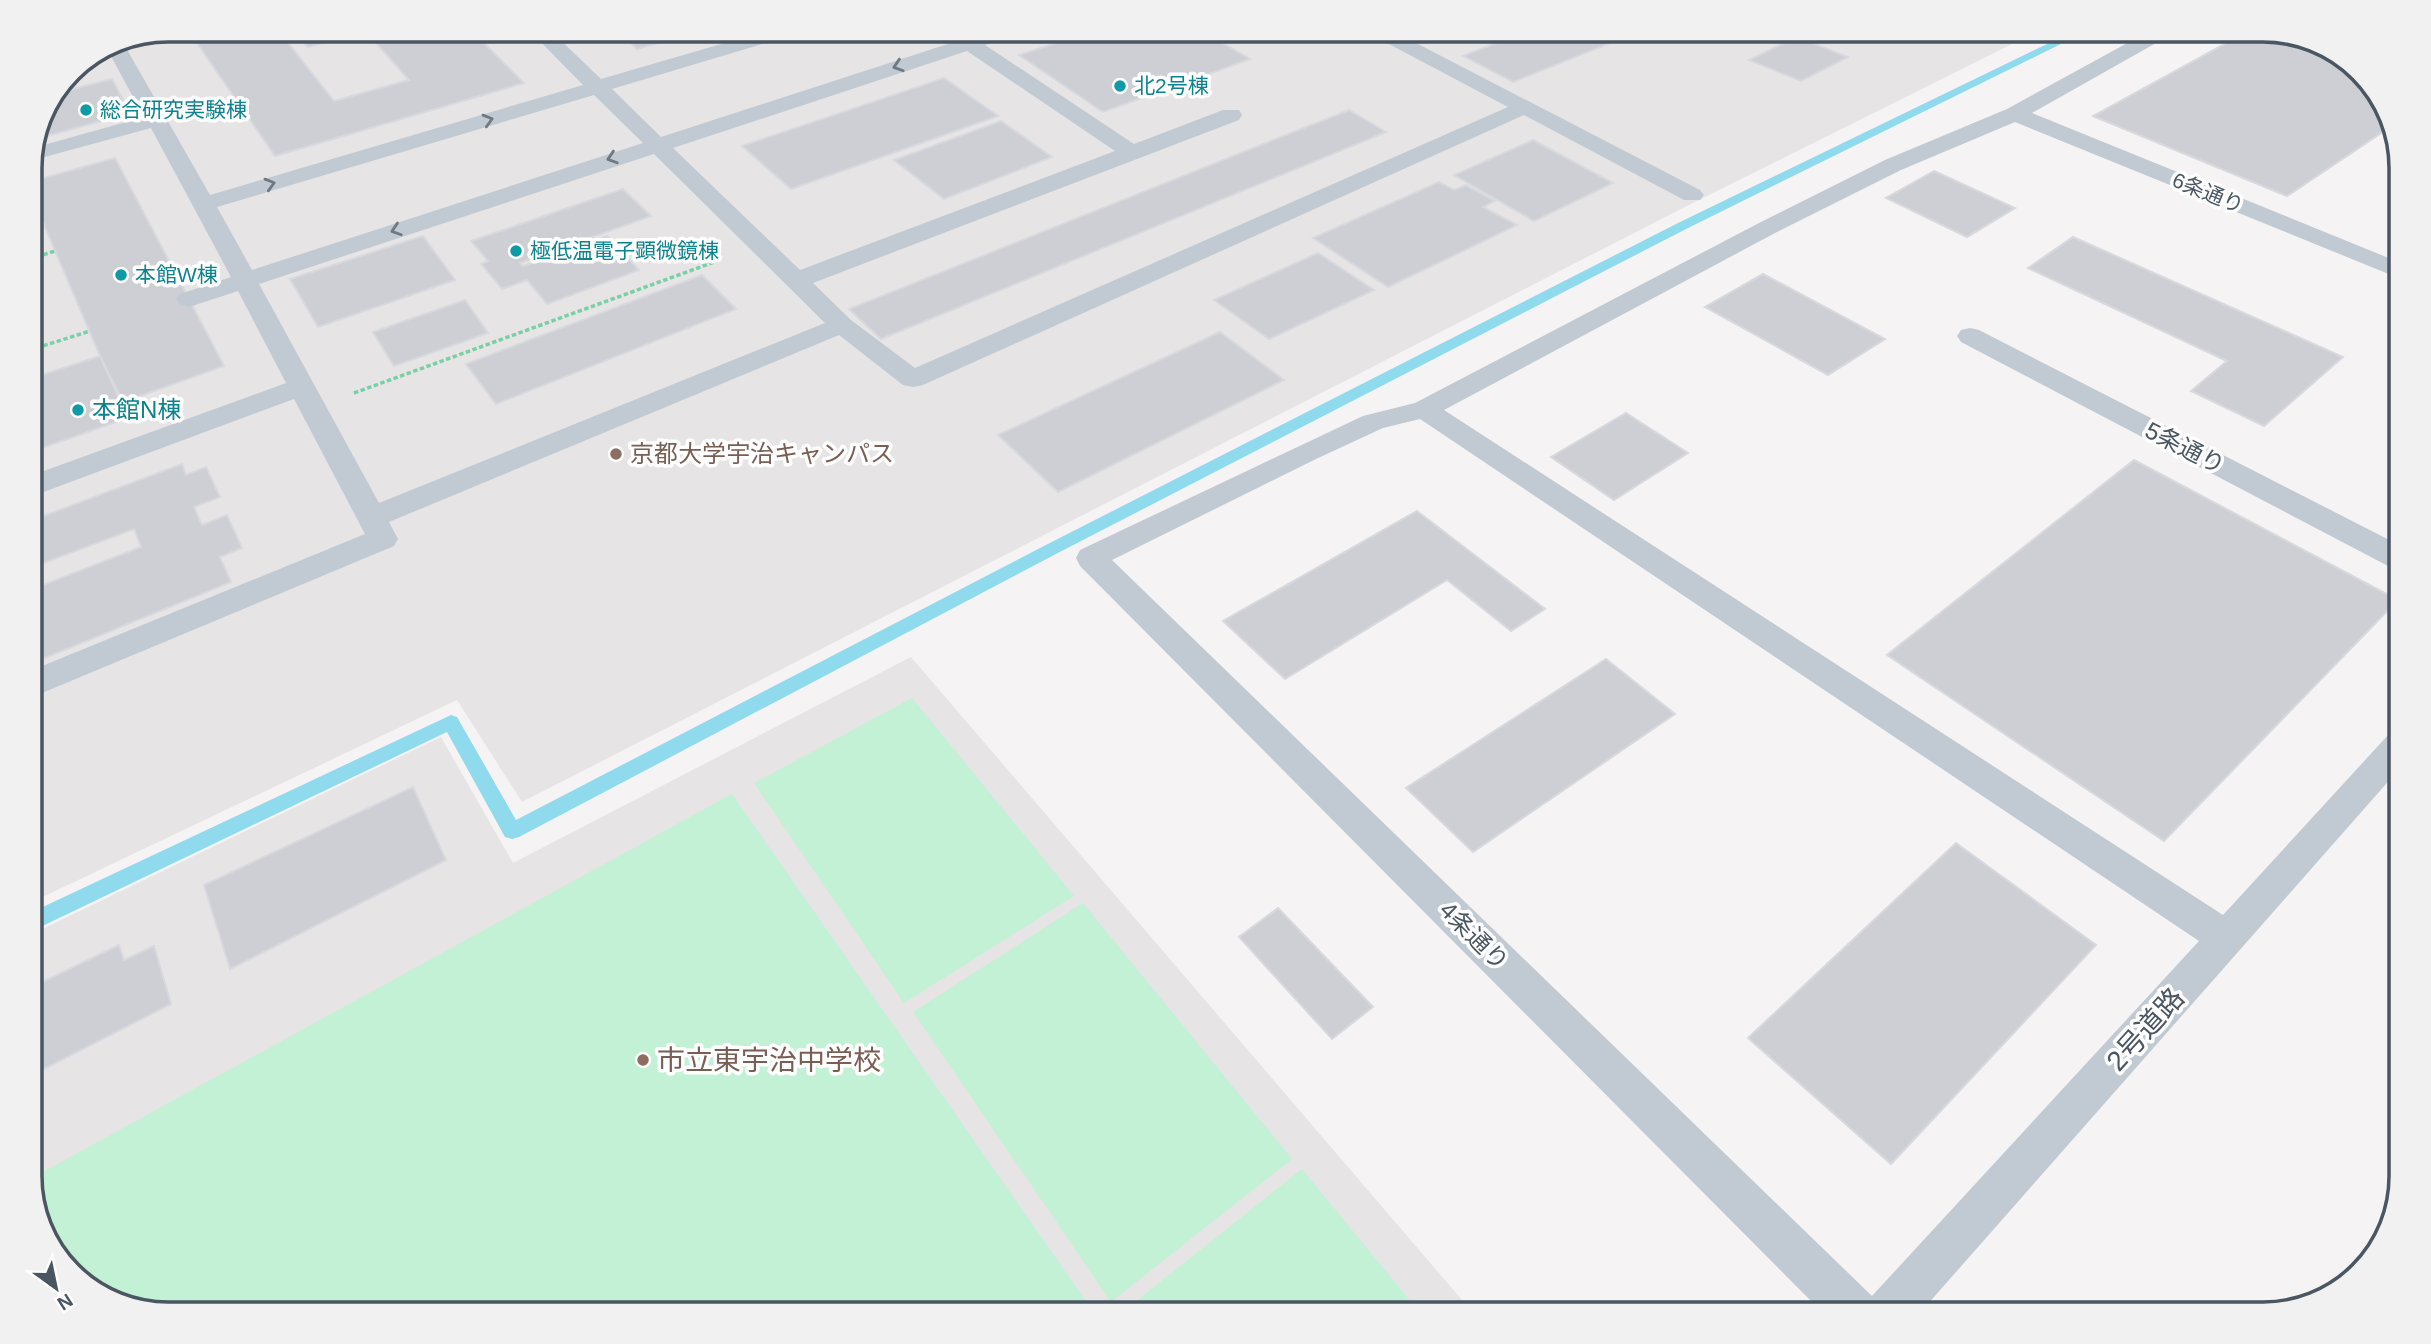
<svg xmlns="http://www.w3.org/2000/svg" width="2431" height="1344" font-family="Arial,'Noto Sans JP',sans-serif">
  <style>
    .education { fill: #e6e4e5 }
    .green { fill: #c3f1d5 }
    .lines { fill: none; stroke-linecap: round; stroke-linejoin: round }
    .stream { fill: #90daee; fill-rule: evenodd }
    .building { fill: #cdcfd5; stroke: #d7d9de; stroke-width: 2 }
    .path { stroke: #7ad0a6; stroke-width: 3.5; stroke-dasharray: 4.5 2.5; stroke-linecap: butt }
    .service { fill: #c1cad2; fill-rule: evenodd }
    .oneway { stroke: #6e7983 }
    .culture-dot { fill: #0f9aa8; stroke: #fff; stroke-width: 2.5 }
    .education-dot { fill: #8d6e63; stroke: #fff; stroke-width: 2.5 }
    .labels { text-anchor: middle; stroke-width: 7; stroke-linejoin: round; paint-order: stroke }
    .far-culture-label { font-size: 21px; fill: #0d838f; stroke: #fff; text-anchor: start }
    .far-street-label { font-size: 21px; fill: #4a5661; stroke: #fff }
    .culture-label { font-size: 24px; fill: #0d838f; stroke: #fff; text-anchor: start }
    .street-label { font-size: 24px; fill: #4a5661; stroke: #fff }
    .education-label { font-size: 24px; fill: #785e54; stroke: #fff; text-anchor: start }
    .near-street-label { font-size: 28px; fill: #4a5661; stroke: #fff }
    .near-education-label { font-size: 28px; fill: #785e54; stroke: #fff; text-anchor: start }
    .rim { fill: none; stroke: #4a5661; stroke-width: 3.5 }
  </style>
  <rect width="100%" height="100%" fill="#f5f3f3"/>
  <g class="education">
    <polygon points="168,30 2040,30 1683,208 522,802 457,700 30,903 30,159 44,107 71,70 115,40"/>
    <polygon points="911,657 1474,1314 168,1314 99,1296 48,1245 30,1185 30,935 441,737 513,863"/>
  </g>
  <g class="green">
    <polygon points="912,698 1074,896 904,1003 754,783"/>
    <polygon points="732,794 1095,1314 168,1314 99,1296 48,1245 30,1179"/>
    <polygon points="1083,903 1292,1159 1111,1302 913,1012"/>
    <polygon points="1302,1169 1421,1314 1122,1314 1121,1313"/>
  </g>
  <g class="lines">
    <polygon class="stream" points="2076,30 2089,30 1686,229 1054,555 519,837 512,839 505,837 447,732 30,932 30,913 451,715 457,717 516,820 1042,547 1678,223"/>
  </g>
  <g class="building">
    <polygon points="188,30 303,30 282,35 334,101 409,80 370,36 391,30 471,30 524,83 275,156"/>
    <polygon points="319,30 340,30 346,37 308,47 297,36"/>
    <polygon points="616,30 703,30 637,49"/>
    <polygon points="1096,30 1200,30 1250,59 1103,112 1019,55"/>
    <polygon points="1530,30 1642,30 1513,82 1463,56"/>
    <polygon points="1727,30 1782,30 1754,42"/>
    <polygon points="2250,30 2263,30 2332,48 2378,92 2390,127 2287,196 2093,116"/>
    <polygon points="1797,37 1848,57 1801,81 1749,60"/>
    <polygon points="944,78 998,116 791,189 742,146"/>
    <polygon points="64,79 69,90 112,79 130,113 36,139 44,107"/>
    <polygon points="1349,110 1386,132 881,339 849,309"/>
    <polygon points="1001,121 1052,157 944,199 894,160"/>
    <polygon points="1533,140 1613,183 1534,221 1454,175"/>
    <polygon points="115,158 224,366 123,402 100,356 30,192 30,182"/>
    <polygon points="1934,171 2015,208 1967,237 1886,198"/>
    <polygon points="1439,182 1454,190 1466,185 1495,201 1483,207 1517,225 1388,287 1313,238"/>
    <polygon points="623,189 651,216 520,263 523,266 607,236 639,270 547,304 527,280 502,289 481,264 488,261 471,241"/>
    <polygon points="30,192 44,224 30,229"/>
    <polygon points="423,236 455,280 318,327 290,279"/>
    <polygon points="2073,237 2343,357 2264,426 2191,391 2227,361 2028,268"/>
    <polygon points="1318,253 1374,290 1269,339 1214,300"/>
    <polygon points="1763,274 1885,339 1828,375 1705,307"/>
    <polygon points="702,275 736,309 496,404 466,364"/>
    <polygon points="465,300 488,333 394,366 373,332"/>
    <polygon points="1220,332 1284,380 1058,492 998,435"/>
    <polygon points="100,356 128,418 30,452 30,379"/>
    <polygon points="1626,413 1688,453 1614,500 1551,457"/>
    <polygon points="2134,460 2398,600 2164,841 1887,655"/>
    <polygon points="182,464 186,475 206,467 220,497 194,507 202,525 227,515 242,548 220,557 231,582 30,664 30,590 141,547 134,529 30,568 30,521"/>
    <polygon points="1417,511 1545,609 1511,631 1447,580 1285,679 1223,621"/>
    <polygon points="1606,659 1675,714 1473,852 1406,788"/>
    <polygon points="413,787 446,860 230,969 204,885"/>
    <polygon points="1956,843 2096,945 1891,1164 1748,1038"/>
    <polygon points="1278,908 1373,1007 1332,1039 1239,937"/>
    <polygon points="119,945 124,960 154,946 171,1004 30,1076 30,988"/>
  </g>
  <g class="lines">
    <g class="path">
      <polyline points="30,259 55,251"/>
      <polyline points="30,350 90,331"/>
      <polyline points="354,393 717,261"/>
    </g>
    <g class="service">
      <path d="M529 30H550L601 79 769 30H799L796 34 612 89 661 137 991 30H1020L1017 34 985 45 1134 144 1223 110H1239L1242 115 1239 120 813 283 851 320 915 368 1508 107 1370 34 1367 30H1391L1700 190 1704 195 1700 200H1684L1524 115 923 385 913 387 903 385 839 335 389 522 398 539 394 546 30 698V671L365 534 294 399 30 497V476L286 383 238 291 189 307 180 304 176 299 180 294 231 277 151 128 30 161 33 148 144 117 106 47 121 39 210 195 583 85ZM967 51 1115 151 800 270 673 148ZM594 95 643 143 252 270 217 207ZM654 154 825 323 379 503 259 284Z"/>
      <path d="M2151 30H2175L2172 34 2032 113 2401 263V279L2015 122 1901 170 1775 233 1444 410 2223 915 2389 734 2401 730V767L1919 1314H1824L1080 566 1076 558 1080 550 1363 416 1415 403 1759 223 1885 160 2007 109ZM1420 419 2199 941 1872 1296 1112 560 1316 459 1383 428Z"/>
      <polygon points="1970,328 1979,330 2401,546 2401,570 2390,567 1961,342 1957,336 1961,330"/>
    </g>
  </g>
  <defs><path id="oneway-chevron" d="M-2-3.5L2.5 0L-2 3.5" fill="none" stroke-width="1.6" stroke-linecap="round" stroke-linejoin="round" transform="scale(1.75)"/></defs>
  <g class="oneway">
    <use href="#oneway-chevron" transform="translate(898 66) rotate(162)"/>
    <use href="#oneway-chevron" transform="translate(488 120) rotate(-16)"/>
    <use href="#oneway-chevron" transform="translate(612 158) rotate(162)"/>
    <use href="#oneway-chevron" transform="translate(270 184) rotate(-16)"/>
    <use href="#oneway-chevron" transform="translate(396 230) rotate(162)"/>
  </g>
  <g class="culture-dot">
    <circle cx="1120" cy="86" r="7"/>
    <circle cx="86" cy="110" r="7"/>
    <circle cx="516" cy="251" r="7"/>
    <circle cx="121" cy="275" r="7"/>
    <circle cx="78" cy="410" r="7"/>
  </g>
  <g class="education-dot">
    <circle cx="616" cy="454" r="7"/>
    <circle cx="643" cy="1060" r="7"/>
  </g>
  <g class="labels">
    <g class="far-culture-label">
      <text x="1134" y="93">北2号棟</text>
      <text x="100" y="117">総合研究実験棟</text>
      <text x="530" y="258">極低温電子顕微鏡棟</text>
      <text x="135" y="282">本館W棟</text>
    </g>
    <g class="far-street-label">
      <text transform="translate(2208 193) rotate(22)" y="7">6条通り</text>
    </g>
    <g class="culture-label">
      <text x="92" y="418">本館N棟</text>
    </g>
    <g class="street-label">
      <text transform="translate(2185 448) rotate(27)" y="8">5条通り</text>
      <text transform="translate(1474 936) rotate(45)" y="8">4条通り</text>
    </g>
    <g class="education-label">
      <text x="630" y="462">京都大学宇治キャンパス</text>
    </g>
    <g class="near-street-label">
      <text transform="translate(2145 1029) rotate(-48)" y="10">2号道路</text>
    </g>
    <g class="near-education-label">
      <text x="657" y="1070">市立東宇治中学校</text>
    </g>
  </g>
  <path d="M0 0H2431V1344H0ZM168 42H2263A126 126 0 0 1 2389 168V1176A126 126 0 0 1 2263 1302H168A126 126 0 0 1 42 1176V168A126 126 0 0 1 168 42Z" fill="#f1f1f2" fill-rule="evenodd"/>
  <path class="rim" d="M168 42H2263A126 126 0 0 1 2389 168V1176A126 126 0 0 1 2263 1302H168A126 126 0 0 1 42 1176V168A126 126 0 0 1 168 42Z"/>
  <g transform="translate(56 1288) rotate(147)" stroke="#ffffff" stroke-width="5" paint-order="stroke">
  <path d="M0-5L12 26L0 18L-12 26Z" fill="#4a5661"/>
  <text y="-10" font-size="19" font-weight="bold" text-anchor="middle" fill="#4a5661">N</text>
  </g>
</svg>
